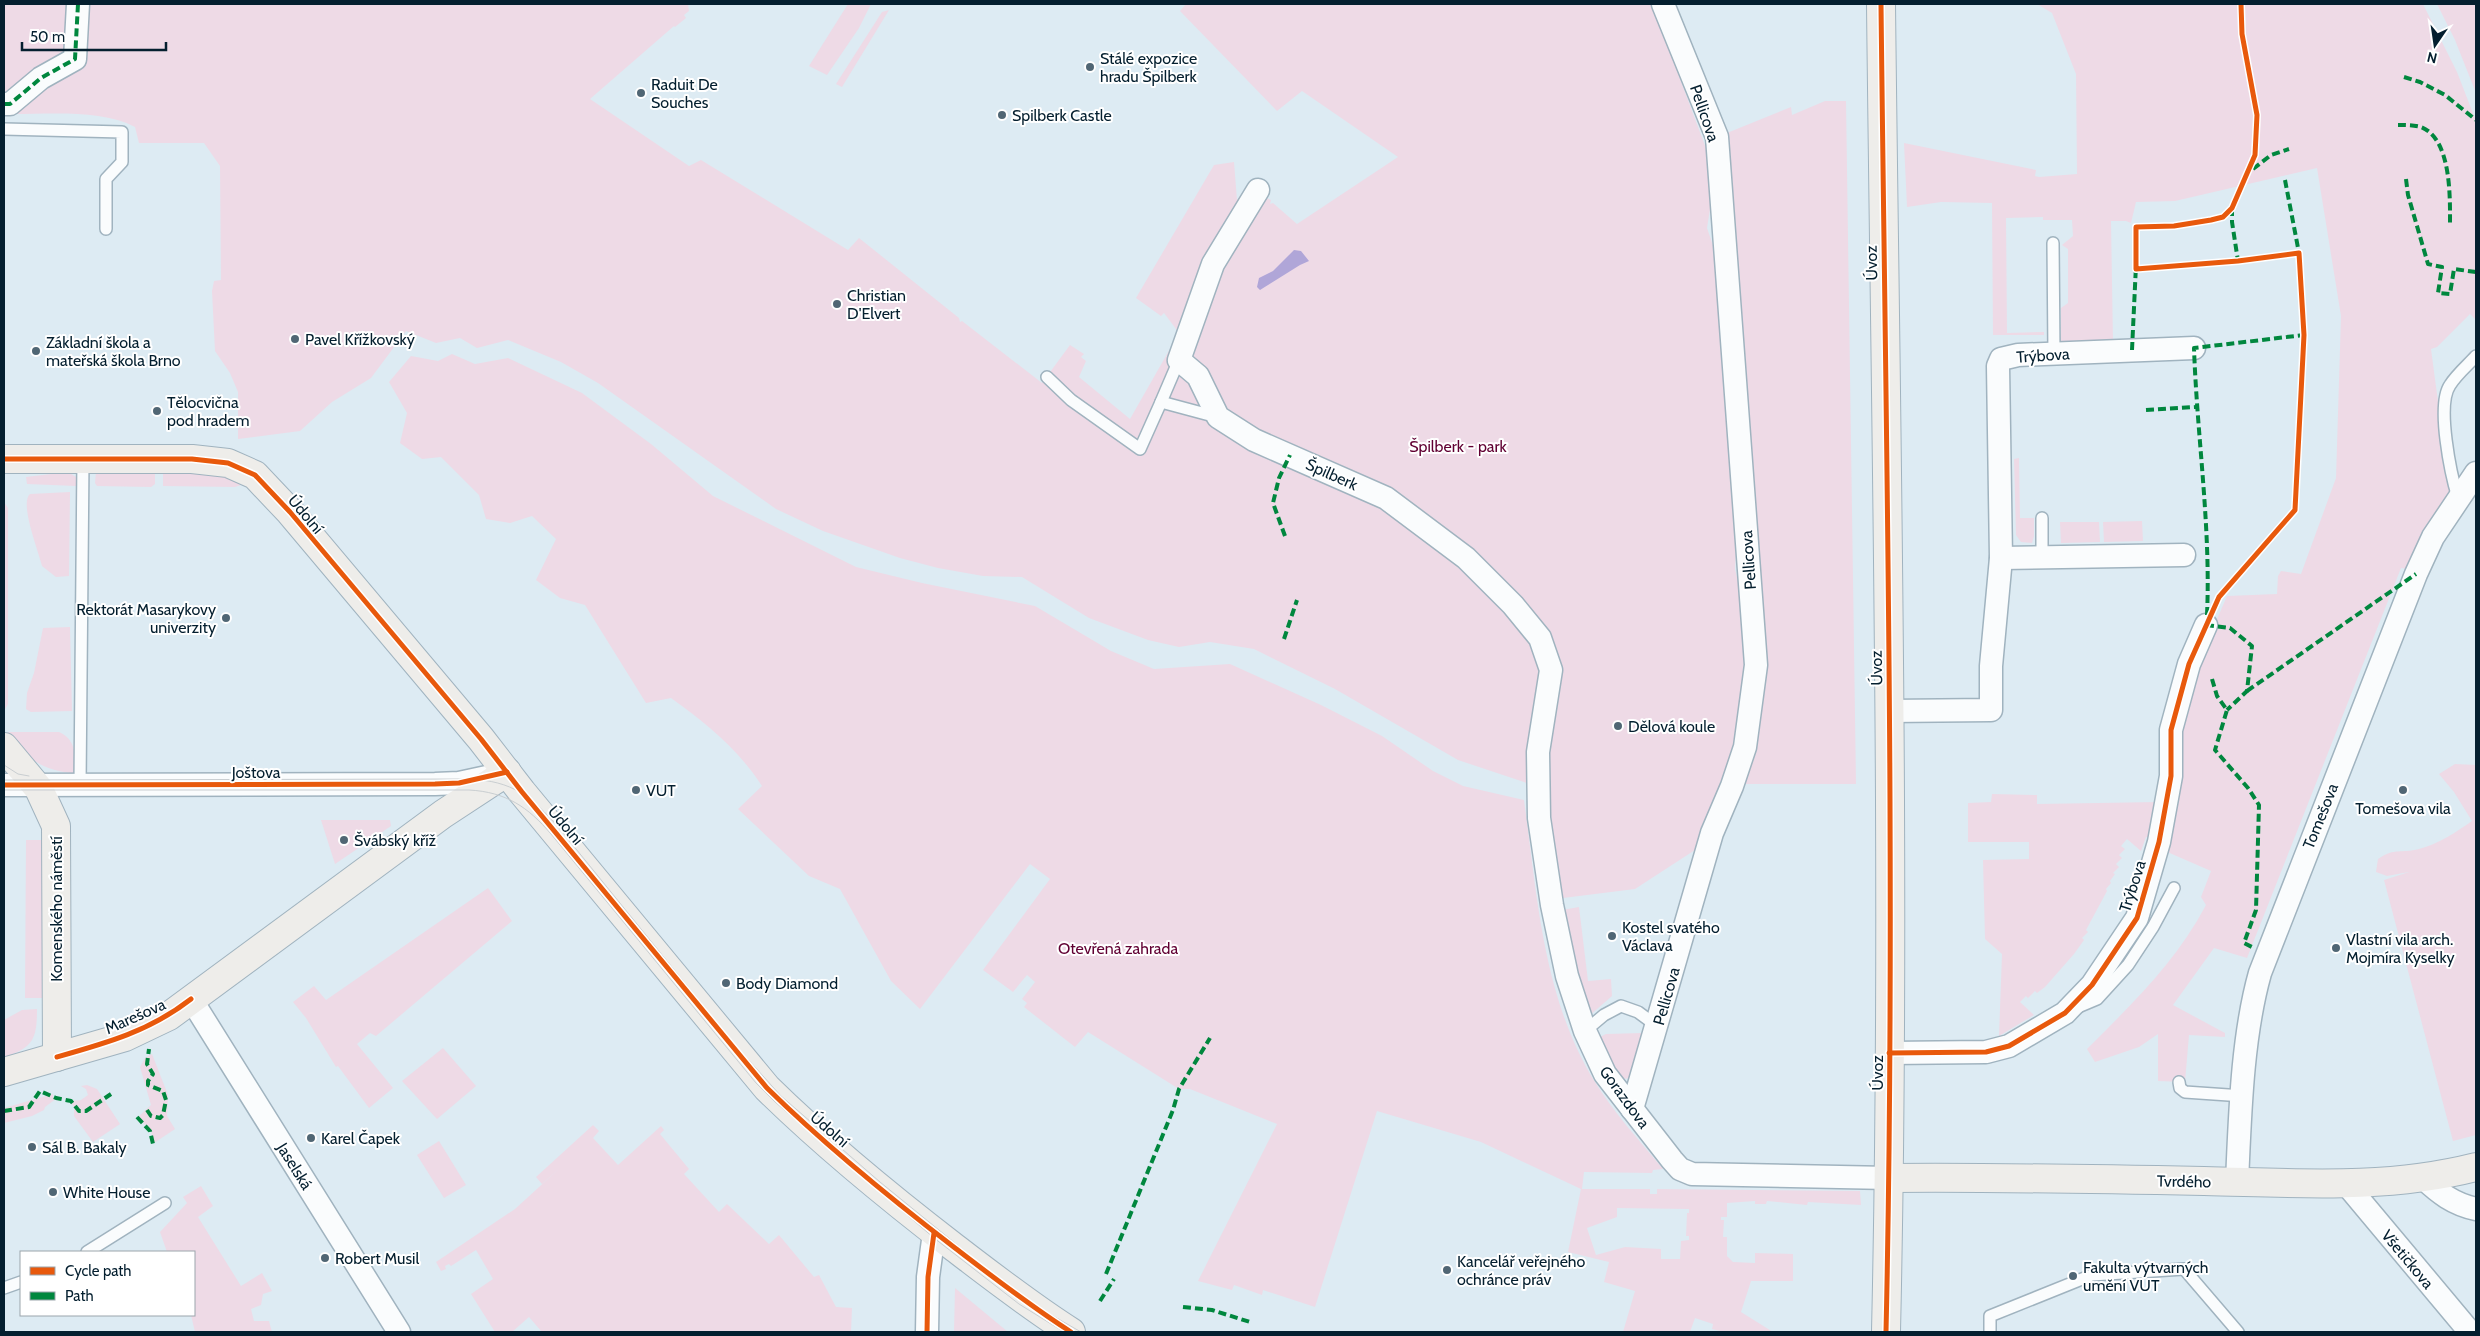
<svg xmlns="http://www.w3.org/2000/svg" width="2480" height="1336" font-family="Cabin,sans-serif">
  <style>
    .green { fill: #eedae6; fill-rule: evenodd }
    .water { fill: #b0a6d8 }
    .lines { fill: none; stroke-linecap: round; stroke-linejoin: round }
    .lane-casing { stroke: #a0b3bf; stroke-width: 14 }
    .street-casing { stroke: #a0b3bf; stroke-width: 25 }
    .secondary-casing { stroke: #a0b3bf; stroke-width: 30 }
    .lane { stroke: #fafcfd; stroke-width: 11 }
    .street { stroke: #fafcfd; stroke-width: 22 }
    .secondary { stroke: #eeedea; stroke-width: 28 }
    .tram { stroke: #c9ced1; stroke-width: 1 }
    .quiet { stroke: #00873e; stroke-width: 4; stroke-dasharray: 8 4; stroke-linecap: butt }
    .cycleway-casing { stroke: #fff; stroke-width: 8 }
    .cycleway { stroke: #e8590c; stroke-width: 5 }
    .poi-dot { fill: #506674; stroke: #fff; stroke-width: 2 }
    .labels { text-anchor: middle; stroke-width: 4; stroke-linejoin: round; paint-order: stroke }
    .poi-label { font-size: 16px; fill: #041f2f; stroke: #fff; text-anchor: start }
    .street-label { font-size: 16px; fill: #041f2f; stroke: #fff }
    .park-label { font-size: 16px; fill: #610033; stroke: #fff }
  </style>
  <rect width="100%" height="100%" fill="#ddebf3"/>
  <g class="green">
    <path d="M4 4H688L689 11 684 15 686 18 675 27 674 26 590 99 689 166 701 160 848 250 859 238 959 318 960 322 962 321 1042 383 1070 345 1084 354 1081 357 1086 361 1079 377 1130 419 1179 333 1164 313 1161 316 1136 298 1214 165 1234 162 1237 200 1248 185 1267 195V198L1271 200 1270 204 1273 203 1297 224 1398 157 1302 91 1277 111 1180 11 1186 4H1652L1710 159 1713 190 1707 228 1717 257 1737 533 1735 569 1741 595 1745 661 1744 689 1734 746 1720 788 1703 823 1695 850 1635 889 1563 898 1560 896 1546 792 1524 782 1458 760 1335 689 1254 649 1210 642 1179 647 1148 640 1089 618 1022 577 983 576 938 568 900 558 823 531 776 509 598 383 561 362 508 340 477 348 460 338 436 343 406 331 371 378 332 402 300 431 238 439V392L230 373 215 351 212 291 214 281 221 280 220 166 204 143H139L135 127C99 108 44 115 4 114Z"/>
    <polygon points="848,4 871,4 859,28 827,75 809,66"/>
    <path d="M2037 4H2423L2457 72 2476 121V320L2470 314 2437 347 2431 349 2450 492 2422 532 2408 569 2401 568 2247 958 2214 948 2173 1005 2225 1033V1037L2189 1035 2185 1082 2158 1081V1034L2139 1047 2095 1062 2087 1049C2132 1004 2176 962 2206 905L2201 897 2211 871 2165 851 2180 731 2194 672 2227 596 2277 594 2278 576 2281 571 2301 574 2336 478 2341 316 2317 168 2175 201 2136 202 2131 223 2126 221H2111L2113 343 2061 342V308L2068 303V249L2062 245 2073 236 2072 220H2043V217L2006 218 2007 333 2044 332V335H1993L1992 203 1941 202 1907 207 1904 143 2036 170 2035 176 2039 177 2077 174 2076 74 2052 13Z"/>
    <polygon points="2437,4 2476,4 2476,93 2455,40"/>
    <polygon points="889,10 842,87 836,84 882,12"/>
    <polygon points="1825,101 1846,101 1856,784 1745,784 1756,753 1766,667 1740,284 1727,133 1791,107 1792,115"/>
    <path d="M452 354 475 364 508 358 582 393 651 444 713 496 856 567 922 583 1035 606 1111 651 1154 669 1230 664 1321 705 1382 736 1433 771 1463 786 1524 800C1537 894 1543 999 1595 1082 1614 1113 1640 1141 1663 1169L1653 1170 1652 1173 1584 1172 1582 1189H1650V1194H1657V1189L1860 1191 1861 1205 1808 1202 1807 1205 1767 1201 1766 1204H1755V1201L1727 1203V1217H1721V1220H1724L1723 1237H1727V1256L1733 1262 1755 1263V1253L1793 1254V1281H1751L1741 1312 1773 1332H1724L1712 1329 1713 1324 1695 1318 1690 1332H1623L1635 1291 1604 1282 1609 1262 1568 1252 1581 1189 1481 1142 1377 1111 1315 1307 1263 1290 1262 1295 1234 1285 1232 1290 1198 1281 1277 1124 1190 1089H1179L1088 1032 1075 1047 1024 1007 1027 1003 1022 999 1035 982 1027 975 1013 992 983 970 1050 879 1030 864 920 1009 891 981 840 889 809 876 738 809 762 786C738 749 706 723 671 698L646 703 585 605 560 598 536 580 556 539 532 516 510 523 486 519 479 495 441 457 422 459 400 443 407 413 389 382 411 356 438 361ZM1617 1208 1689 1209V1213H1687L1686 1236H1689V1240L1681 1241 1680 1259H1661V1249L1625 1247 1596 1255 1587 1228 1617 1217Z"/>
    <polygon points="2019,458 2020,518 2034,518 2034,536 2032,543 2021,542 2016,535 2014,459"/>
    <polygon points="68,472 76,477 76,486 27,484 26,477"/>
    <polygon points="96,472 155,472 155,484 151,487 97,486 95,483"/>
    <polygon points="163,472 214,472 240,481 241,485 235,487 163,486"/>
    <path d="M70 492 69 576 56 577 42 566C39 552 19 503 30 494Z"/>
    <polygon points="4,502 8,508 8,704 4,711"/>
    <polygon points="2142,521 2143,541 2104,542 2103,522"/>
    <polygon points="2060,522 2099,522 2100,542 2061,543"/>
    <polygon points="70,627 72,711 31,712 26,709 27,693 34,673 43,628"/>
    <path d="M8 732H59C77 740 75 756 75 773 44 772 25 758 8 732Z"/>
    <path d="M2455 764 2476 765V1135L2453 1141 2384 880 2409 872 2387 876 2376 872 2378 859C2396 847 2400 854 2419 849 2439 844 2456 832 2472 821L2454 792 2439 774Z"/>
    <polygon points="1992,794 2037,795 2037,804 2159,802 2155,839 2146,837 2141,851 2127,839 2121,846 2125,849 2119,855 2122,858 2116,864 2119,867 2113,873 2115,874 2110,881 2111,883 2106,889 2107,891 2086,930 2088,932 2082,938 2084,940 2074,954 2045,987 2037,993 2035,991 2028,998 2026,996 2020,1002 2034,1015 1999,1036 2002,954 1985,939 1983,860 2029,859 2029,842 1968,842 1968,803 1991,802"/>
    <polygon points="321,820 390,820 391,826 335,864"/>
    <polygon points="26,840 46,840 45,998 25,998"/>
    <polygon points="488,888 512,921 376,1036 370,1033 357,1044 393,1088 369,1108 338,1066 336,1067 306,1018 293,1002 314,986 326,1000"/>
    <polygon points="1579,907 1588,981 1611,979 1612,996 1589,1016 1562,910"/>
    <path d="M37 1009C37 1039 33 1048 4 1057V1020L22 1010Z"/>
    <polygon points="1643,1033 1631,1078 1622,1079 1617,1076 1600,1037 1606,1034"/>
    <polygon points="443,1048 476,1086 437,1119 402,1081"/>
    <polygon points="152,1054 168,1095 167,1116 175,1129 154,1143 151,1131 138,1117 151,1105 140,1067 145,1058"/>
    <polygon points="87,1085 97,1089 120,1124 93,1142 74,1116 74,1107 70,1101 81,1100 88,1095 86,1089 81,1086"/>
    <polygon points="53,1094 53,1098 57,1098 45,1107 44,1110 32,1116 4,1123 4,1108"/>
    <polygon points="593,1125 599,1131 593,1138 618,1165 661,1126 664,1130 660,1134 689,1169 684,1174 719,1212 727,1204 769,1244 779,1235 814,1277 819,1275 836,1307 852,1308 851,1332 542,1332 529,1317 512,1332 495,1332 471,1294 493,1279 476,1250 451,1266 449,1264 445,1266 446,1269 441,1271 436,1262 515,1209 561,1167 542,1184 536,1177"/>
    <polygon points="439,1141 466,1185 444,1198 417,1155"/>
    <polygon points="201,1186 213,1206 198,1217 241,1286 262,1273 272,1291 263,1294 261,1305 251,1309 254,1321 269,1321 272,1332 195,1332 191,1315 194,1315 194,1252 167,1252 160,1232 187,1203 183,1197"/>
    <polygon points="955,1288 1008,1332 954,1332"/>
  </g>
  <polygon class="water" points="1294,250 1301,251 1309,261 1300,265 1260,290 1257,287 1259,278 1273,271"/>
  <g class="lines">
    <g class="lane-casing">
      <g id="lane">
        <polyline points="4,129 122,132 122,162 106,179 106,229"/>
        <polyline points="2053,243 2054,353"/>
        <polyline points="1047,377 1071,400 1140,449 1161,402 1217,417"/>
        <polyline points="1161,402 1179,360"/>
        <path d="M2458 498C2451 475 2436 405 2450 385 2457 374 2468 365 2476 356"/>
        <polyline points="2042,518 2042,556"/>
        <polyline points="80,785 83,459"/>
        <polyline points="2078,1007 2097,999 2128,965 2153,927 2174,888"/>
        <polyline points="1585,1031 1604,1015 1621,1006 1638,1012 1657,1026"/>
        <polyline points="2179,1082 2180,1088 2185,1092 2243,1096"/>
        <polyline points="87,1252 165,1203"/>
        <polyline points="4,1288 21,1282"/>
        <polyline points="1990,1332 1990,1316 2092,1275 2184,1269 2238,1332"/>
      </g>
    </g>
    <g class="street-casing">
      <g id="street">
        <polyline points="4,104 10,104 41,78 75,59 78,4"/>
        <polyline points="1258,190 1213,264 1179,360 1198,376 1218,417 1254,440 1386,498 1466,558 1513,605 1540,638 1551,670 1538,752 1539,818 1552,905 1567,976 1585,1031 1605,1074 1672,1160 1680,1169 1692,1174 1889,1178"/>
        <polyline points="2001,558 2184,555"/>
        <polyline points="1889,711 1991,710 1991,666 2001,558 1998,366 2001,359 2018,355 2194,348"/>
        <polyline points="4,785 435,784 459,783 496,775"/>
        <polyline points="191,999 399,1332"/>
        <polyline points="1889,1053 1986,1052 2009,1046 2065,1013 2092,985 2137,918 2159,842 2171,776 2171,730 2189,664 2206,625"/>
        <polyline points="1632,1109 1712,833 1732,786 1745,747 1756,665 1717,137 1663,4"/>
        <path d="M2422 1177C2439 1193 2453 1204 2476 1209"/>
        <path d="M2237 1182C2240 1115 2242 1037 2260 973L2416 574 2433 537 2476 473"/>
        <polyline points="2347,1185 2470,1332"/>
        <polyline points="927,1332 928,1277 934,1233"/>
      </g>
    </g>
    <g class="secondary-casing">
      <g id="secondary">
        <path d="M1881 4C1886 446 1896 890 1886 1332"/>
        <path d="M4 459H192L228 463 255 475 290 512 481 739 522 792 767 1088C825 1145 890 1198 955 1248 993 1277 1030 1306 1071 1332"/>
        <polyline points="4,747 39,789 56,826 57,1057"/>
        <polyline points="4,1072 125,1037 169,1016 443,814 507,772"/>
        <path d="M1889 1178C1994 1177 2099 1179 2204 1181 2297 1183 2385 1190 2476 1167"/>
      </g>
    </g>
    <use href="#lane" class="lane"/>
    <use href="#street" class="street"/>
    <use href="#secondary" class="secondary"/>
    <g class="tram">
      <polyline points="4,765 18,774 29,776"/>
      <path d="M4 780 469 779C513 781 531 796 559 828L736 1046 781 1096 880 1182 999 1279 1034 1305 1081 1332"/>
      <path d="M4 790H469C506 792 528 807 551 834L756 1083 775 1102 934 1238 1019 1304 1064 1332"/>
    </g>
    <g class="quiet">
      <polyline points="2404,77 2420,82 2445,95 2476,120"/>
      <polyline points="4,104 10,104 41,78 75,59 78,4"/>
      <path d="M2398 125C2405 125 2413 125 2421 127 2452 139 2450 199 2450 226"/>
      <polyline points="2253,169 2271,155 2289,149"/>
      <polyline points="2406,179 2408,195 2428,264 2442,267 2438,293 2450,294 2454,269 2476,272"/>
      <polyline points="2285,180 2299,253"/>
      <polyline points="2232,208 2232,222 2238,261"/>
      <polyline points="2132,350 2136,265"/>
      <polyline points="2146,410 2196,407"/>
      <polyline points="1285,536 1273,503 1279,478 1290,455"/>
      <path d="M2207 615C2211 527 2197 437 2194 348L2304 335"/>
      <polyline points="2206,625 2230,628 2252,646 2247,691 2227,710"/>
      <polyline points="1284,639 1297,600"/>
      <polyline points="2212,679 2217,696 2227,710 2215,750 2248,788 2259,805 2256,910 2244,943 2254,948"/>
      <polyline points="2247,691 2416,574"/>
      <polyline points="147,1110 151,1116 160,1118 163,1115 166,1100 163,1091 148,1085 148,1081 153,1074 147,1064 149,1049"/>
      <polyline points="4,1111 29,1107 40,1091 56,1098 71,1101 79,1111 86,1111 111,1094"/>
      <polyline points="137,1117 150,1131 153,1144"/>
      <polyline points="1106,1274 1173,1110 1179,1089 1210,1038"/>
      <polyline points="1100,1301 1114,1279"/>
      <polyline points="1183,1307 1212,1310 1250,1322"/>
    </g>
    <g class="cycleway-casing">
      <g id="cycleway">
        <path d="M1881 4C1886 446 1896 890 1886 1332"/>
        <path d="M4 459H192L228 463 255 475 290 512 481 739 522 792 767 1088C825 1145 890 1198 955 1248 993 1277 1030 1306 1071 1332"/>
        <polyline points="4,785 435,784 459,783 507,772"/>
        <polyline points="1889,1053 1986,1052 2009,1046 2065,1013 2092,985 2137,918 2159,842 2171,776 2171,730 2189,664 2219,597 2295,510 2304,335 2299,253 2238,261 2136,269 2136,227 2174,226 2211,220 2223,217 2232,208 2255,155 2257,115 2242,34 2241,4"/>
        <path d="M57 1057C107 1043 150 1031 191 999"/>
        <polyline points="927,1332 928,1277 934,1233"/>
      </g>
    </g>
    <use href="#cycleway" class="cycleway"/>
  </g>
  <g class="poi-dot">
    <circle cx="1090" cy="67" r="5"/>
    <circle cx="641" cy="93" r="5"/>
    <circle cx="1002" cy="115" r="5"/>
    <circle cx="837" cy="304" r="5"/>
    <circle cx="295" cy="339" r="5"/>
    <circle cx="36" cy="351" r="5"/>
    <circle cx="157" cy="411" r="5"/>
    <circle cx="226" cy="618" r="5"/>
    <circle cx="1618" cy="726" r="5"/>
    <circle cx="636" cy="790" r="5"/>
    <circle cx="2403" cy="790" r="5"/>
    <circle cx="344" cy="840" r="5"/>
    <circle cx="1612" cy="936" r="5"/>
    <circle cx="2336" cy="948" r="5"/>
    <circle cx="726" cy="983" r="5"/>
    <circle cx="311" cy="1138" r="5"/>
    <circle cx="32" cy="1147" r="5"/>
    <circle cx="53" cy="1192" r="5"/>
    <circle cx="325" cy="1258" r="5"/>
    <circle cx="1447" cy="1270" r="5"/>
    <circle cx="2073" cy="1276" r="5"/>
  </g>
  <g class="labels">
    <g class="poi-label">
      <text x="1100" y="64">Stálé expozice<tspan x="1100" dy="18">hradu Špilberk</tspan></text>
      <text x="651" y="90">Raduit De<tspan x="651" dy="18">Souches</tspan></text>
      <text x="1012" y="121">Spilberk Castle</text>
      <text x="847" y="301">Christian<tspan x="847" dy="18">D'Elvert</tspan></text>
      <text x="305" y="345">Pavel Křížkovský</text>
      <text x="46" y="348">Základní škola a<tspan x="46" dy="18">mateřská škola Brno</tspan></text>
      <text x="167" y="408">Tělocvična<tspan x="167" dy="18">pod hradem</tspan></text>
      <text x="216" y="615" text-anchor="end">Rektorát Masarykovy<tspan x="216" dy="18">univerzity</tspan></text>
      <text x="1628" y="732">Dělová koule</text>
      <text x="646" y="796">VUT</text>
      <text x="2403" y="814" text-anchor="middle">Tomešova vila</text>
      <text x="354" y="846">Švábský kříž</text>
      <text x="1622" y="933">Kostel svatého<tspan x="1622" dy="18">Václava</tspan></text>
      <text x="2346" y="945">Vlastní vila arch.<tspan x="2346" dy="18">Mojmíra Kyselky</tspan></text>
      <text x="736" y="989">Body Diamond</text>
      <text x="321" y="1144">Karel Čapek</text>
      <text x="42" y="1153">Sál B. Bakaly</text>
      <text x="63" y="1198">White House</text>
      <text x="335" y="1264">Robert Musil</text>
      <text x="1457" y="1267">Kancelář veřejného<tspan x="1457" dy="18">ochránce práv</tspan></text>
      <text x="2083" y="1273">Fakulta výtvarných<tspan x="2083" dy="18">umění VUT</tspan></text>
    </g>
    <g class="street-label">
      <text transform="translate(1705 113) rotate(71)" y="6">Pellicova</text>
      <text transform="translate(1871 263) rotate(-91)" y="6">Úvoz</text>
      <text transform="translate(2043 355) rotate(-4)" y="6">Trýbova</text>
      <text transform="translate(1332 474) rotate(24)" y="6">Špilberk</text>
      <text transform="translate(306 514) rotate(50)" y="6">Údolní</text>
      <text transform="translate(1748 560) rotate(-94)" y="6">Pellicova</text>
      <text transform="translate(1876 668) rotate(-91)" y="6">Úvoz</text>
      <text x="256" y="778">Joštova</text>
      <text transform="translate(2320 816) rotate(-68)" y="6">Tomešova</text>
      <text transform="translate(566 825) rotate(50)" y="6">Údolní</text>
      <text transform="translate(2132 886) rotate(-72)" y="6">Trýbova</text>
      <text transform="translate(56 909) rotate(-90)" y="6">Komenského náměstí</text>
      <text transform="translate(1666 996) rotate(-74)" y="6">Pellicova</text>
      <text transform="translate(135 1016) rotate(-24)" y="6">Marešova</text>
      <text transform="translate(1877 1073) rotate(-90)" y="6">Úvoz</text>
      <text transform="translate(1625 1097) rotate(54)" y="6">Gorazdova</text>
      <text transform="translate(830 1129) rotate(41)" y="6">Údolní</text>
      <text transform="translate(295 1166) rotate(58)" y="6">Jaselská</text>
      <text transform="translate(2184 1181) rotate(1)" y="6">Tvrdého</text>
      <text transform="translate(2408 1259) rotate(50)" y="6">Všetičkova</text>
    </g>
    <g class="park-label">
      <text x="1458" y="452">Špilberk - park</text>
      <text x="1118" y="954">Otevřená zahrada</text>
    </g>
  </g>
  <rect width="2480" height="1336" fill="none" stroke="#041f2f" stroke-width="10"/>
  <rect x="20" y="1251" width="175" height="65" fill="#ffffff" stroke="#9ba5ac"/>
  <rect x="30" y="1267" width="25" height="8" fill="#e8590c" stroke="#9ba5ac"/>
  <text x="65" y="1276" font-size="15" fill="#041f2f">Cycle path</text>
  <rect x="30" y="1292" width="25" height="8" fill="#00873e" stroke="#9ba5ac"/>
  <text x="65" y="1301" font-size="15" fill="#041f2f">Path</text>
  <g transform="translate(2435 45) rotate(193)" stroke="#ffffff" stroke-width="4" paint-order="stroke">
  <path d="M0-4L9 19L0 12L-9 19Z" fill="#041f2f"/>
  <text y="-8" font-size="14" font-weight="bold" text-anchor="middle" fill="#041f2f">N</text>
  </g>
  <path d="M22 42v8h144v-8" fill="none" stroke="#041f2f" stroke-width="2.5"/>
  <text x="30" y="42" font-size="15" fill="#041f2f" stroke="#ffffff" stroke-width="4" paint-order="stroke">50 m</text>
</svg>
